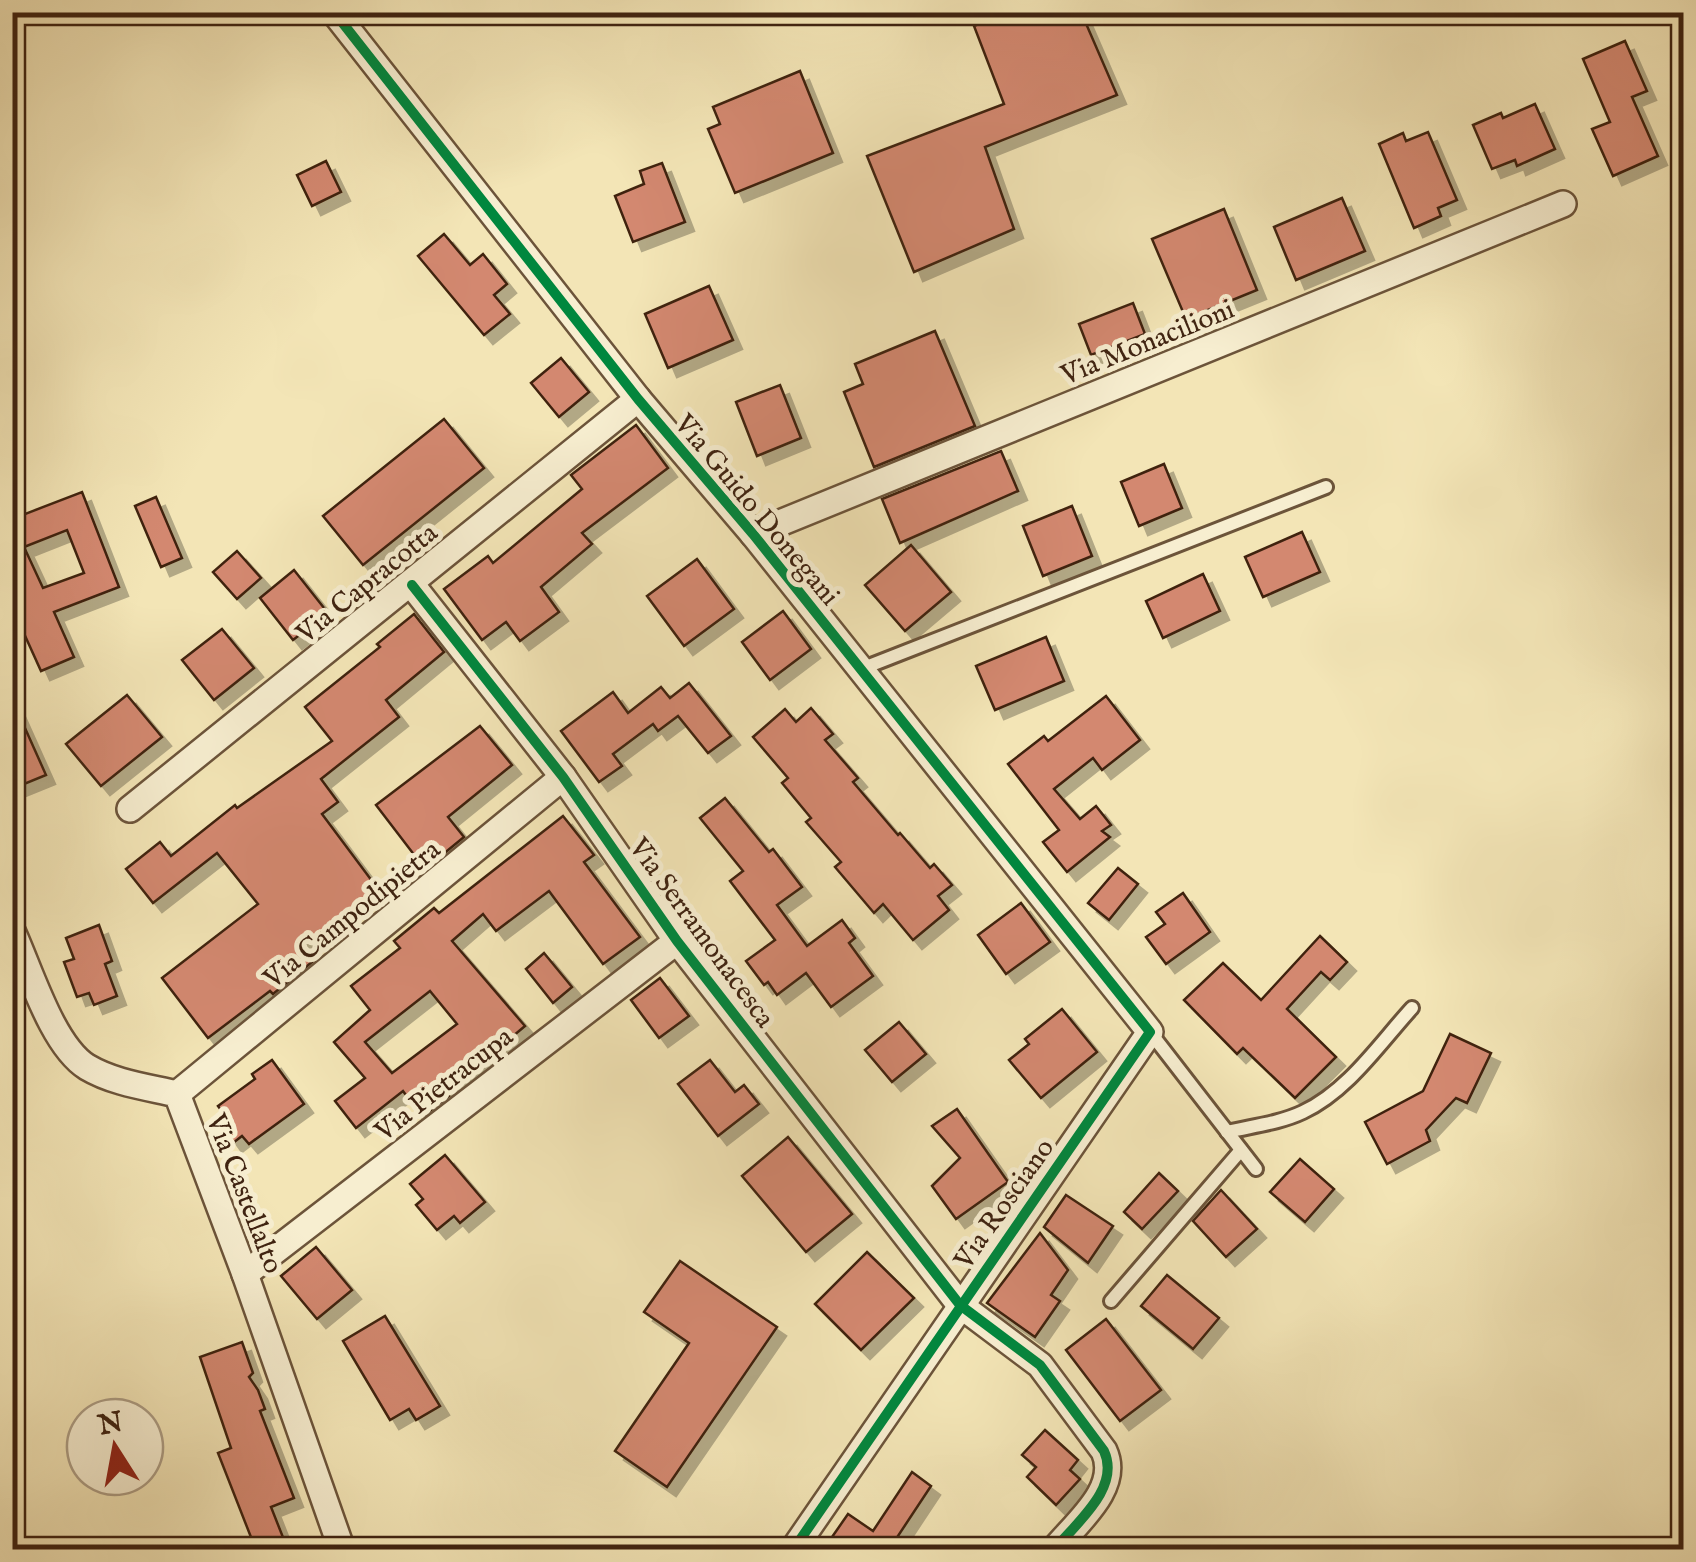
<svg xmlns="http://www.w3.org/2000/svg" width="1696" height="1562" font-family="'IM FELL English',serif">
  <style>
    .building { fill: #d38870; stroke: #3f2311; stroke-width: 2.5; fill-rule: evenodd; filter: url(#shadow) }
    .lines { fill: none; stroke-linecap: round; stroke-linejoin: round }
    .lane-casing { stroke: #6c543a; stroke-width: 18 }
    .street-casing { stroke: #6c543a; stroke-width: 30 }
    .lane { stroke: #f7eed0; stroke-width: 12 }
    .street { stroke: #f7eed0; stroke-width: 25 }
    .cycleway-casing { stroke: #f7eed0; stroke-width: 16 }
    .cycleway { stroke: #00873e; stroke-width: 10 }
    .labels { text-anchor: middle; stroke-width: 10; stroke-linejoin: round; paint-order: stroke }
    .street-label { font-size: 28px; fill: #3f2311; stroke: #f7eed0 }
  </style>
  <defs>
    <filter id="shadow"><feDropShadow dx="9" dy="9" stdDeviation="0" flood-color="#0004"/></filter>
  </defs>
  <rect width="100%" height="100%" fill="#f3e5b6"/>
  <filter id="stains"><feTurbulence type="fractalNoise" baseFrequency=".002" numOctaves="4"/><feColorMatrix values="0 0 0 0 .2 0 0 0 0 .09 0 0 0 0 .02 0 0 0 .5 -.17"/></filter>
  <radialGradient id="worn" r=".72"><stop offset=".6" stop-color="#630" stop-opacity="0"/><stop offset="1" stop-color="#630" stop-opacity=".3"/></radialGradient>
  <g class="building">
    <polygon points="1007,12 1015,12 1018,20 1035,12 1081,12 1117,95 985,147 1014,229 914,272 867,156 1004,104 974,26"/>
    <polygon points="1625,41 1647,91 1632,97 1658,156 1613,176 1592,129 1610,122 1583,59"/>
    <polygon points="800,71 833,153 735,193 708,129 720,124 713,107"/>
    <polygon points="1535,104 1555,149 1517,166 1515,160 1492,169 1473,125 1501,113 1503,118"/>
    <polygon points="1428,132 1457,200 1438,208 1441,216 1414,228 1379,144 1403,133 1406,141"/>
    <polygon points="326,161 341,192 312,206 297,175"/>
    <polygon points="662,163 685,222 633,242 615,196 644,184 640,171"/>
    <polygon points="1342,198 1365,251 1296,280 1274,227"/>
    <polygon points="1224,209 1257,290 1186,319 1152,239"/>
    <polygon points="444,234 470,265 483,254 507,284 494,295 510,314 484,335 418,256"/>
    <polygon points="709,286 733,340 668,368 645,314"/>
    <polygon points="1133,303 1145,334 1091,355 1079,324"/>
    <polygon points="935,331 975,426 874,467 844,392 863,384 855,364"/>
    <polygon points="561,358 589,392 559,417 531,383"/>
    <polygon points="780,385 801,438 757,456 736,402"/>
    <polygon points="444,419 484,468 363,565 323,516"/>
    <polygon points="636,425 668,468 582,533 592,544 541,587 559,612 520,641 506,622 482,640 444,589 488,556 493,563 582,489 571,475"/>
    <polygon points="1001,451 1018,491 900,543 882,499"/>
    <polygon points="1164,464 1182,508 1139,526 1121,482"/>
    <path d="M82 492 119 587 54 612 74 657 41 671 12 607V519ZM67 530 84 573 43 588 24 547Z"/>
    <polygon points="156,497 182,558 161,567 135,506"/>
    <polygon points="1072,506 1092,556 1043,576 1023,526"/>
    <polygon points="1302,532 1320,572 1263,597 1245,557"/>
    <polygon points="911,545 951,592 905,631 865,585"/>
    <polygon points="237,551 261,578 237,599 213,572"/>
    <polygon points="697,559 734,609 684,646 647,596"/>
    <polygon points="294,570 328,613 293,640 260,598"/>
    <polygon points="1203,574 1220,611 1163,638 1146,601"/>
    <polygon points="783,611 811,649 770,680 742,642"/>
    <polygon points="414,614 444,652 386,700 399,717 321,779 338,802 322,814 378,889 301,947 312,962 273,994 270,991 208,1038 162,978 258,904 217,853 153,903 126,869 160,842 171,856 235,805 237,808 332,741 305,707 380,647 377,644"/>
    <polygon points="222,629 254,668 214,700 182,660"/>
    <polygon points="1046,637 1064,681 995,710 976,666"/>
    <polygon points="689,683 731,736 708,753 678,716 658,731 653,724 613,754 622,766 599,782 561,731 613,692 628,713 661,687 670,698"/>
    <polygon points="127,695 162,737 101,786 66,744"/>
    <polygon points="1106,696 1140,740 1102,770 1093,758 1054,789 1080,819 1096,806 1111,825 1102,831 1110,837 1067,872 1043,842 1059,830 1008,764 1044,736 1048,741"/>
    <polygon points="12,699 46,775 12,789"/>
    <polygon points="811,708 833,734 825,740 858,778 853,782 898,835 900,833 930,868 934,864 952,885 938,896 949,910 913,940 883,904 874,913 835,867 841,862 806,822 811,818 782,783 788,778 753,737 785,709 796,722"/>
    <polygon points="480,726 512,765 448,817 464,837 425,869 376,805"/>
    <polygon points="725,798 769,852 773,849 802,887 777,905 807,946 842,920 855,938 849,943 873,976 831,1007 806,973 777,995 768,982 764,985 746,961 775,940 730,881 743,871 700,818"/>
    <path d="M563 816 594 855 584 862 640 937 603 964 549 891 496 931 483 914 452 941 525 1026 446 1092 449 1096 422 1117 403 1091 356 1128 335 1101 365 1078 334 1042 370 1010 351 986 400 948 394 941 434 908 439 913ZM430 991 457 1024 392 1073 365 1042Z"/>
    <polygon points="1118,868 1138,884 1109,920 1088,903"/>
    <polygon points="1183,893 1210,932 1166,964 1146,937 1165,924 1156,912"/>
    <polygon points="1021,903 1050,942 1006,974 978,935"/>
    <polygon points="99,925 112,961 105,964 117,996 94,1005 89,993 77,997 64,962 74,959 66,938"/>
    <polygon points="1320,936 1347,962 1330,980 1321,972 1287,1009 1336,1057 1295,1098 1243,1048 1237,1054 1184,1000 1223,963 1261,1000"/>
    <polygon points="544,953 572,987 553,1003 526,969"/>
    <polygon points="660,978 689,1016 659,1038 631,1000"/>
    <polygon points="1062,1009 1097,1052 1041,1098 1009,1060 1029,1044 1025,1039"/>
    <polygon points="899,1022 926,1054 892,1082 865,1050"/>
    <polygon points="1450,1034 1491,1053 1467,1103 1456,1098 1426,1130 1430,1141 1387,1164 1365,1122 1423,1091"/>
    <polygon points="272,1060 304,1104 249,1144 242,1136 233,1143 216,1119 224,1114 218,1106 255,1079 252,1074"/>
    <polygon points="710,1060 735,1092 744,1085 759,1104 718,1136 678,1084"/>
    <polygon points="957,1109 1008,1182 956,1219 932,1186 960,1158 932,1126"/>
    <polygon points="788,1137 852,1214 806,1252 742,1176"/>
    <polygon points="445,1155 485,1202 460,1223 454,1216 437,1230 416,1205 423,1199 410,1184"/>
    <polygon points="1300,1159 1334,1189 1305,1222 1270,1192"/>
    <polygon points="1159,1173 1178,1191 1142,1229 1124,1212"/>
    <polygon points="1221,1190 1257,1229 1226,1257 1193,1221"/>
    <polygon points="1066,1195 1113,1226 1088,1263 1044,1227"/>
    <polygon points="1040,1233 1068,1270 1051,1295 1060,1301 1035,1337 987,1303"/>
    <polygon points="316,1247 352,1290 317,1319 281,1276"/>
    <polygon points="867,1252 914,1298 861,1350 815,1304"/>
    <polygon points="680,1261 777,1327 667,1487 615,1451 689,1343 644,1312"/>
    <polygon points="1167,1275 1219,1318 1193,1349 1141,1306"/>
    <polygon points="385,1316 440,1406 416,1420 409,1409 390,1420 343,1341"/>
    <polygon points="1106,1319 1161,1390 1120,1421 1066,1350"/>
    <polygon points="242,1342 253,1373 249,1377 258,1390 265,1409 260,1411 294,1498 271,1507 288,1550 256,1550 218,1453 231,1448 200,1357"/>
    <polygon points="1045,1430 1078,1460 1070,1470 1080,1479 1056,1505 1027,1477 1036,1467 1022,1455"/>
    <polygon points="912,1472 931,1486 892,1545 898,1550 823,1550 848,1514 873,1531"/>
  </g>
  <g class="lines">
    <g class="lane-casing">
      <g id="lane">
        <polyline points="861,669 1326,487"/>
        <polyline points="1150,1032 1256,1169"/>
        <path d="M1227 1132C1252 1126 1280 1123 1303 1112 1348 1091 1380 1043 1412 1008"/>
        <polyline points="1111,1301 1241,1150"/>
      </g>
    </g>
    <g class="street-casing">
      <g id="street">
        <polyline points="334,12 638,399 753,534 1150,1032 793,1550"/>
        <polyline points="753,534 1563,204"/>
        <path d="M412 585 563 777 677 941 960 1305 1040 1365 1104 1451C1121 1488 1076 1523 1054 1550"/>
        <polyline points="130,809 638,399"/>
        <path d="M12 931C30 970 52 1045 87 1067 114 1083 147 1087 177 1094L245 1274 342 1550"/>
        <polyline points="177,1094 563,777"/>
        <polyline points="245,1274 677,941"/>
      </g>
    </g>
    <use href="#lane" class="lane"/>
    <use href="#street" class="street"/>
    <g class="cycleway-casing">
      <g id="cycleway">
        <polyline points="334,12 638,399 753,534 1150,1032 793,1550"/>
        <path d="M412 585 563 777 677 941 960 1305 1040 1365 1104 1451C1121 1488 1076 1523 1054 1550"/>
      </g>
    </g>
    <use href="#cycleway" class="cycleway"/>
  </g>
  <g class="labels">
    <g class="street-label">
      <text transform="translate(1147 341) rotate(-22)" y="10">Via Monacilioni</text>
      <text transform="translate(758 509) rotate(50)" y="10">Via Guido Donegani</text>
      <text transform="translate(366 582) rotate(-39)" y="10">Via Capracotta</text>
      <text transform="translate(351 913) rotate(-39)" y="10">Via Campodipietra</text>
      <text transform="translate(703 932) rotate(54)" y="10">Via Serramonacesca</text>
      <text transform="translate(443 1083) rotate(-38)" y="10">Via Pietracupa</text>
      <text transform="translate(246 1193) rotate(69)" y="10">Via Castellalto</text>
      <text transform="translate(1003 1203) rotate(-55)" y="10">Via Rosciano</text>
    </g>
  </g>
  <rect width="1696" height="1562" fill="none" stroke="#f3e5b6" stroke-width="50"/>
  <rect x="15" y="15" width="1666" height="1532" fill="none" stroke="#3f2311" stroke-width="5"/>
  <rect x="25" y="25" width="1646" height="1512" fill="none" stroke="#3f2311" stroke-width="2.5"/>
  <g transform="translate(115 1447) rotate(349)"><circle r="48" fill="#f7eed0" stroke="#ad9d84" stroke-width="2.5"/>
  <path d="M0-8L18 38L0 25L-18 38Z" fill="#8f2418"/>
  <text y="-15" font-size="28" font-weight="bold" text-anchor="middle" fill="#3f2311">N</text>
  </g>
  <rect width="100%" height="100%" filter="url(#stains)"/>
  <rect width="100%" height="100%" fill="url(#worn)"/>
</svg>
